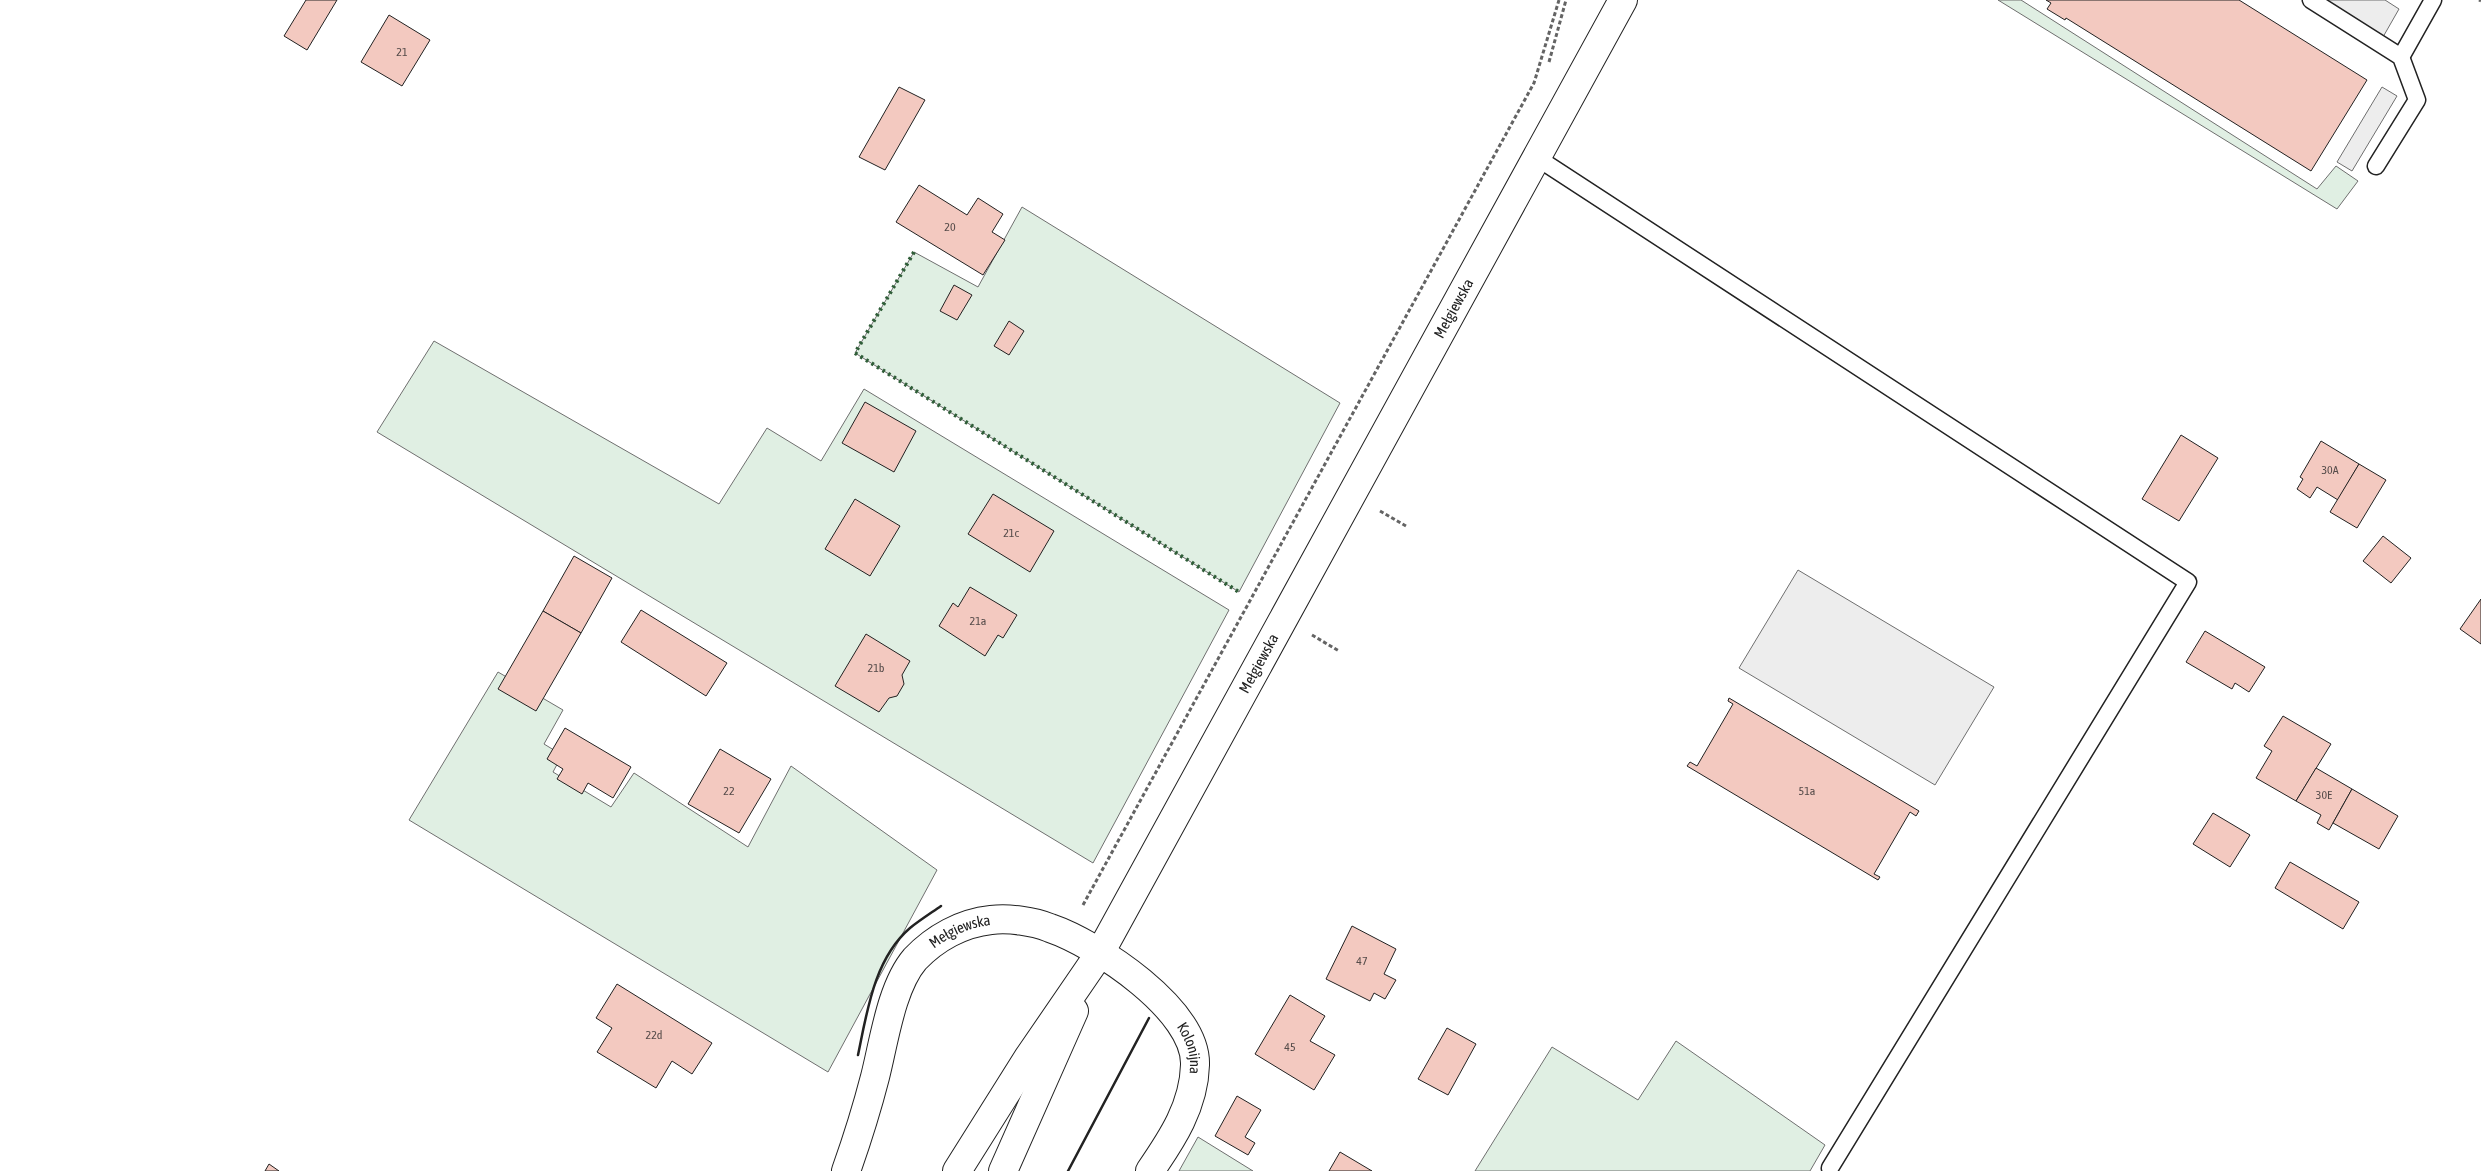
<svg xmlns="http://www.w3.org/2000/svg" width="2481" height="1171" font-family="'Asap Condensed',sans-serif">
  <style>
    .green { fill: #e0efe3; stroke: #6f6f6f }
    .parking { fill: #ededed; stroke: #6f6f6f }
    .building { fill: #f3c9c0; stroke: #222 }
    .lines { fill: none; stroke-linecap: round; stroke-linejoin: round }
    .lane-casing { stroke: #222; stroke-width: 19 }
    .street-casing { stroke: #222; stroke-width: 30 }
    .secondary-casing { stroke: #222; stroke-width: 30 }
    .path { stroke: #646464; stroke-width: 3; stroke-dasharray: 4 2.5; stroke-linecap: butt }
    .lane { stroke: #fff; stroke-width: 16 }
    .street { stroke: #fff; stroke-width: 28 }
    .secondary { stroke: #fff; stroke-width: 28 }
    .hedge { stroke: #2f5e38; stroke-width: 4; stroke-dasharray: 2.5 4; stroke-linecap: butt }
    .wall { stroke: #222; stroke-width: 2.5 }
    .labels { text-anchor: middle; stroke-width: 4; stroke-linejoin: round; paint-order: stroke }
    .number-label { font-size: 12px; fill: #564c4a }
    .street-label { font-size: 15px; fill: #222; stroke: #fff }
  </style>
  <rect width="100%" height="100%" fill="#fff"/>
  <g class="green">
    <polygon points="1998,0 2021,0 2317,189 2336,166 2358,181 2337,209"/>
    <polygon points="1022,207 1340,403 1239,592 855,353 914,252 978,287"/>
    <polygon points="434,341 719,504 767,428 821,461 864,389 1229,610 1093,863 377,432"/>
    <polygon points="498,672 563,710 544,744 562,755 553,772 611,807 634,773 748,847 791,766 937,870 828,1072 409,820"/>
    <polygon points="1676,1041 1825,1145 1810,1171 1475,1171 1552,1047 1638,1100"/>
    <polygon points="1198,1137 1253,1171 1179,1171"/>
  </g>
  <g class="parking">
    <polygon points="2325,0 2385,0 2399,9 2383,37"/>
    <polygon points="2382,87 2397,96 2352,171 2337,162"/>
    <polygon points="1798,570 1994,687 1935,785 1739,668"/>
  </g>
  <g class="building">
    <polygon points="306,0 337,0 307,50 284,36"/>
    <polygon points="2046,0 2239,0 2367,80 2311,171 2066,18 2065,20 2047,9 2051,3"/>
    <polygon points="389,15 430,40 402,86 361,62"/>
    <polygon points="899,87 925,100 885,170 859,157"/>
    <polygon points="919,185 967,215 978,198 1003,214 992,232 1005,240 983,275 896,222"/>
    <polygon points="954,285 972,295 957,320 940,311"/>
    <polygon points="1009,321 1024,331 1009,355 994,346"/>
    <polygon points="865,402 916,431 894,472 842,443"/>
    <polygon points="2181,435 2218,458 2179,521 2142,499"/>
    <polygon points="2321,441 2359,464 2338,500 2317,487 2310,498 2297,489 2303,479 2300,477"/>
    <polygon points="2359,464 2386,480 2357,528 2330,512"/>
    <polygon points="993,494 1054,531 1030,572 968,534"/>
    <polygon points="855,499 900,526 870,576 825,549"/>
    <polygon points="2383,536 2411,558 2391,583 2363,561"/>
    <polygon points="574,556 612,578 581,633 543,611"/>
    <polygon points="970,587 1017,615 1003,638 998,635 985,656 939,626 953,603 958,607"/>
    <polygon points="2481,599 2481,644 2460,629"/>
    <polygon points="641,610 727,663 706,696 621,642"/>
    <polygon points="543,611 581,633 536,711 498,689"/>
    <polygon points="2205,631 2265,667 2249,692 2235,683 2232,689 2186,662"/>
    <polygon points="866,634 910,661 902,675 904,684 897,696 889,698 879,712 835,686"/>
    <polygon points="1729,698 1919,811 1916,816 1910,812 1874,874 1880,877 1878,880 1687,766 1690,762 1697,766 1733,704 1728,701"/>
    <polygon points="2283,716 2331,744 2296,801 2256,778 2272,751 2264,746"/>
    <polygon points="565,728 631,767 613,798 588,783 582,794 557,779 563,769 547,759"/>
    <polygon points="720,749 771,779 739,833 688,804"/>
    <polygon points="2316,768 2352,789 2329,830 2317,823 2321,815 2296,801"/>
    <polygon points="2352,789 2398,816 2379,849 2333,823"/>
    <polygon points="2213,813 2250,835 2230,867 2193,844"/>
    <polygon points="2290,862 2359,902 2343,929 2275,888"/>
    <polygon points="1352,926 1396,949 1384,974 1396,980 1385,999 1374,993 1370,1001 1326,979"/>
    <polygon points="617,984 712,1043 692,1074 672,1061 656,1088 597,1052 612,1028 596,1018"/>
    <polygon points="1290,995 1325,1016 1310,1041 1335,1055 1314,1090 1255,1054"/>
    <polygon points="1447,1028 1476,1044 1448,1095 1418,1079"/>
    <polygon points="1237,1096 1261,1110 1245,1137 1255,1143 1248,1155 1215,1136"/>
    <polygon points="1340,1152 1372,1171 1329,1171"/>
    <polygon points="269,1164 279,1171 265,1171"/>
  </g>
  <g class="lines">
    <g class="lane-casing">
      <g id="lane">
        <polyline points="2311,0 2401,57 2417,100 2376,166"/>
        <polyline points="2401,57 2433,0"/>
        <polyline points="1536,157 2188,582 1830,1168"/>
      </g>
    </g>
    <g class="street-casing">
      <g id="street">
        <path id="s1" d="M846 1171C857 1140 867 1108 875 1077 884 1042 891 987 915 959 935 938 962 923 991 920 1009 918 1033 921 1050 928 1097 944 1197 1010 1195 1065 1194 1106 1172 1139 1150 1171"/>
      </g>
    </g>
    <g class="secondary-casing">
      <g id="secondary">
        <path id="s2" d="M957 1171 1028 1058 1100 953 1623 0"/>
        <polyline points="1003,1171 1074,1011"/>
      </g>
    </g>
    <g class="path">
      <polyline points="2479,0 2481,1"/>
      <polyline points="1549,62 1566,0"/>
      <polyline points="1380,511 1406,526"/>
      <polyline points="1312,635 1339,651"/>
      <polyline points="1083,905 1534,83 1559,0"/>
    </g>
    <use href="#lane" class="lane"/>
    <use href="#street" class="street"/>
    <use href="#secondary" class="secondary"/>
    <polyline class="hedge" points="914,252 855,353 1239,592"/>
    <g class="wall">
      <path d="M858 1055C867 1012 874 959 910 928 920 920 931 913 941 906"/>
      <polyline points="1068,1171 1149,1018"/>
    </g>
  </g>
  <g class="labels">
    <g class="number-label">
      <text x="402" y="56">21</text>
      <text x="950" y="231">20</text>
      <text x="2330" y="474">30A</text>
      <text x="1011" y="537">21c</text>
      <text x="978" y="625">21a</text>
      <text x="876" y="672">21b</text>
      <text x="729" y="795">22</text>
      <text x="1807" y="795">51a</text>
      <text x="2324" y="799">30E</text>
      <text x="1362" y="965">47</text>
      <text x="654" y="1039">22d</text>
      <text x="1290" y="1051">45</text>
    </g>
    <g class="street-label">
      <text dy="5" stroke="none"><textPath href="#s2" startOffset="996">Mełgiewska</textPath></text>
      <text dy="5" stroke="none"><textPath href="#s2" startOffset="591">Mełgiewska</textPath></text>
      <text dy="5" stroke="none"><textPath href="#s1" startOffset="278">Mełgiewska</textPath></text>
      <text dy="5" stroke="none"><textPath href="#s1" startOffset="562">Kolonijna</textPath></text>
    </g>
  </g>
</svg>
